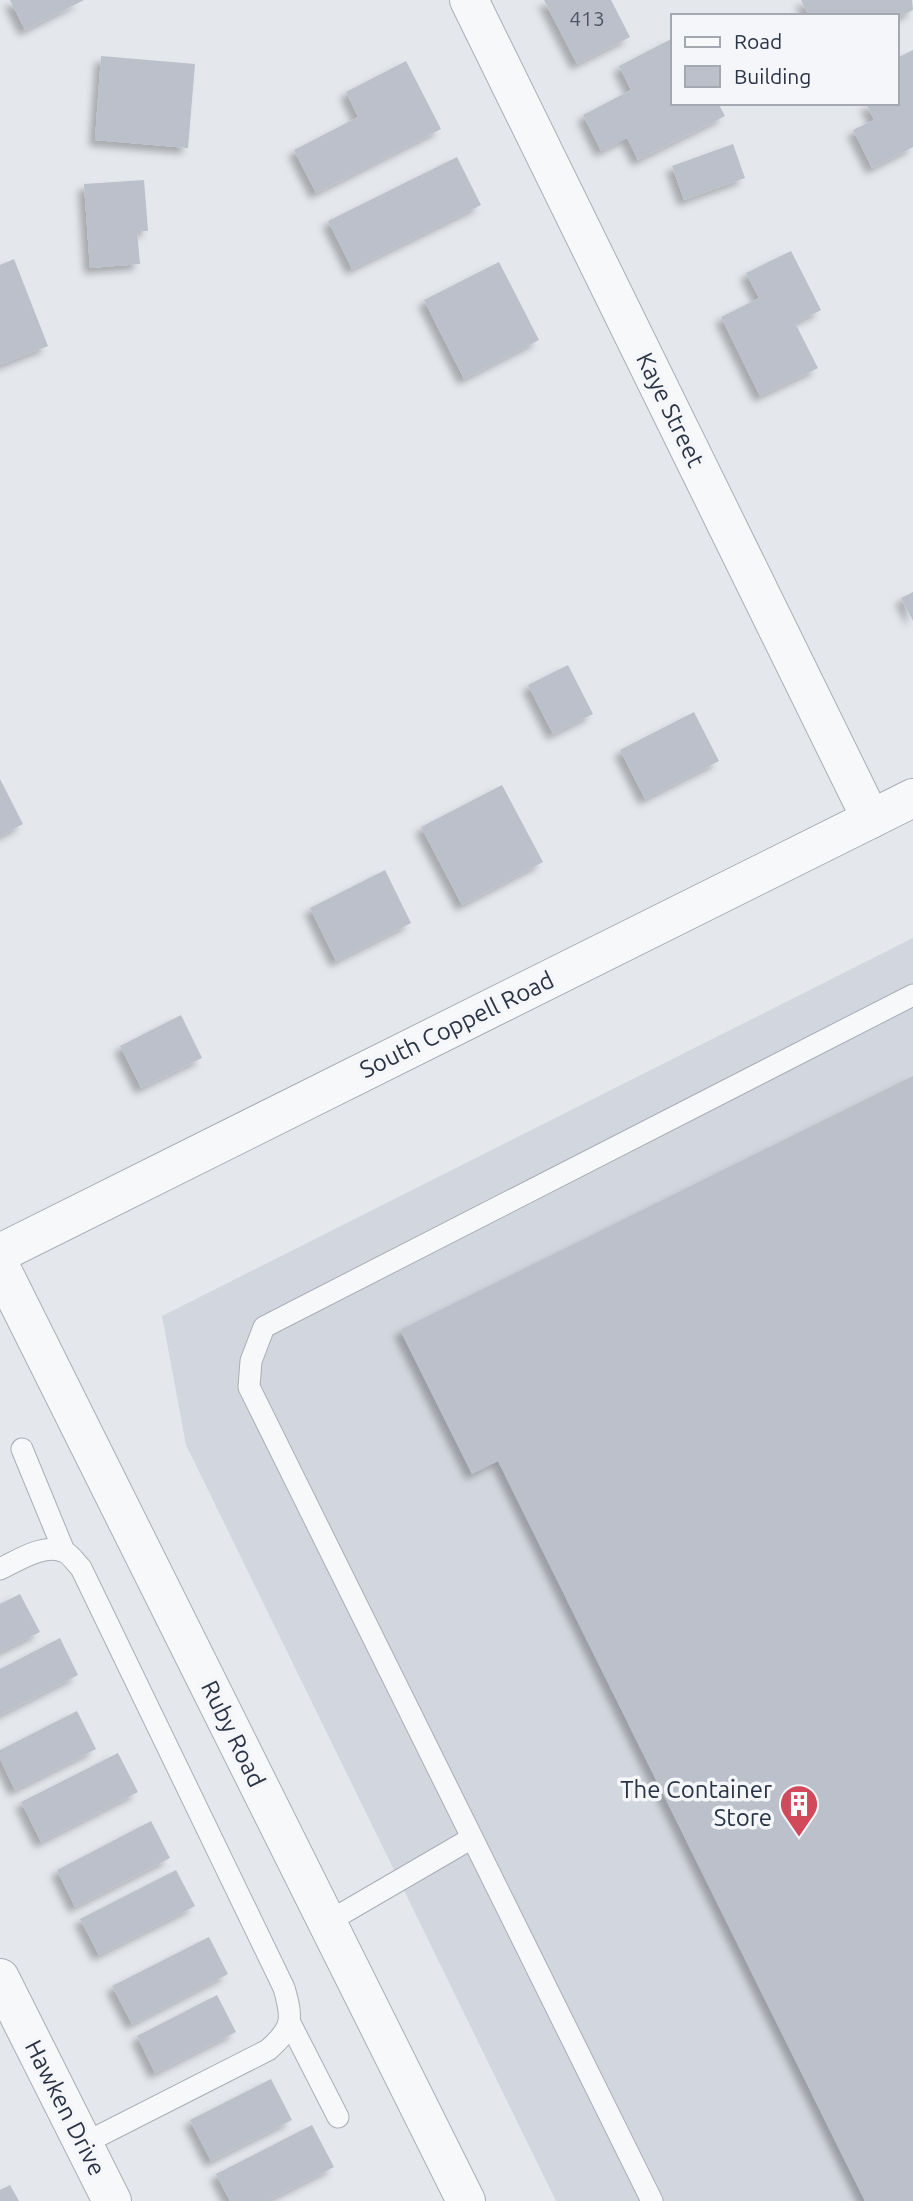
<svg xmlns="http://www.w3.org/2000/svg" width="913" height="2201" font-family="Ubuntu,sans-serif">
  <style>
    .built { fill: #d2d6de }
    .building { fill: #bbc0ca; filter: url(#shadow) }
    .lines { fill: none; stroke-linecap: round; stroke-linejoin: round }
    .service-casing { stroke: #a9aeb7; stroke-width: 23 }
    .minor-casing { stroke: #a9aeb7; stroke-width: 40 }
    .tertiary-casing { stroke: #a9aeb7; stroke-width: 40 }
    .service { stroke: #f7f8fa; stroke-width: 21 }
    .minor { stroke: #f7f8fa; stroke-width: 38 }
    .tertiary { stroke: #f7f8fa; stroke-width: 38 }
    .labels { text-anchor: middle; stroke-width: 7; stroke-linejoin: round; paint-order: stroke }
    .number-label { font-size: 21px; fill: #4f5766 }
    .street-label { font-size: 24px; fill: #2b3445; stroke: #f4f6f9 }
    .poi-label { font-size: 24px; fill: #2b3445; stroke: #f4f6f9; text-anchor: end }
  </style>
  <defs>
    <filter id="shadow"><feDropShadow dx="-6" dy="6" stdDeviation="3.5" flood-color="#0004"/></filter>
  </defs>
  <rect width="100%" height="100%" fill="#e4e7ec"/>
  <polygon class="built" points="913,938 913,2201 556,2201 186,1445 162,1316"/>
  <g class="building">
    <polygon points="10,0 84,0 25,30"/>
    <polygon points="544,0 611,0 630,37 577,64"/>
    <polygon points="801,0 912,0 913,10 897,18 897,16 809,16"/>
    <polygon points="673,38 673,103 718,103 725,116 638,160 627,138 601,151 583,115 631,90 619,66"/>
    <polygon points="913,50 913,147 872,168 853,130 874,120 866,103 897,103 897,58"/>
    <polygon points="101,56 195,64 188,148 95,140"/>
    <polygon points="406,61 441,129 316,193 294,150 358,117 346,92"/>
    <polygon points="733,144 745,178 684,200 672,166"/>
    <polygon points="457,157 481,205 352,269 328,221"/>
    <polygon points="144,180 148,231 137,231 140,264 90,268 84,184"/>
    <polygon points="791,251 821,310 795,323 818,368 760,396 721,317 759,298 746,273"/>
    <polygon points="14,259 48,346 0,365 0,265"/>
    <polygon points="499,262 539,340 464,379 424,300"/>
    <polygon points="913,592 913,621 901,598"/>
    <polygon points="568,665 593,714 553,734 528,685"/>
    <polygon points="694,712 719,761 645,799 620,750"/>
    <polygon points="0,779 23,824 0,836"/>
    <polygon points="502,785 543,862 462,905 421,827"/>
    <polygon points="385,870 411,923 336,961 310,908"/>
    <polygon points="181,1015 202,1058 141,1088 120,1046"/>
    <polygon points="913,1076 913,2201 865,2201 498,1461 472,1474 400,1330"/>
    <polygon points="20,1594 40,1632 0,1652 0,1604"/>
    <polygon points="60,1638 78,1675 0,1715 0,1669"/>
    <polygon points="77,1711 96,1749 15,1790 0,1759 0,1750"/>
    <polygon points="118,1753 138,1792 41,1842 21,1802"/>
    <polygon points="151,1821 170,1858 75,1907 57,1870"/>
    <polygon points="176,1870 195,1906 99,1955 80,1919"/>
    <polygon points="209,1937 228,1974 132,2024 112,1986"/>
    <polygon points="217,1995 236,2032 155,2073 137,2036"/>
    <polygon points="271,2079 292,2120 211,2161 190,2120"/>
    <polygon points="312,2125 334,2167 267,2201 230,2201 216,2174"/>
    <polygon points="10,2185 19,2201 0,2201 0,2190"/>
  </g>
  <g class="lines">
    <g class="service-casing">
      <g id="service">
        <polyline points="22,1449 64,1551"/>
        <path d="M0 1569C17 1561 45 1542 65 1552 71 1555 76 1563 81 1568L284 1988C293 2019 293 2028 268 2050L83 2144"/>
        <polyline points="326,1923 472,1838"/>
        <polyline points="290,2023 338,2117"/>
        <polyline points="652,2201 249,1387 251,1361 264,1327 913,995"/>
      </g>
    </g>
    <g class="minor-casing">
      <g id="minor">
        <polyline points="469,0 871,819"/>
        <polyline points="0,1266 466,2201"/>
        <polyline points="0,1978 112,2201"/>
      </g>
    </g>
    <g class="tertiary-casing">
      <polyline id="tertiary" points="0,1253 913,798"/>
    </g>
    <use href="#service" class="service"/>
    <use href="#minor" class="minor"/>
    <use href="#tertiary" class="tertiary"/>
  </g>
  <defs>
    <g id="building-pin" transform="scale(2.0125)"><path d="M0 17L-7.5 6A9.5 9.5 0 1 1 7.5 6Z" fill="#d1495b" stroke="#f4f6f9"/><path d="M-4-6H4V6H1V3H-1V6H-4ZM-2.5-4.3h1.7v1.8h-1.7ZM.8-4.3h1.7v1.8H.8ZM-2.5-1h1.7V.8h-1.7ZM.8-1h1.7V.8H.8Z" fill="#fff"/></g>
  </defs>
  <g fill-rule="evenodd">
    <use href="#building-pin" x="799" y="1804"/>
  </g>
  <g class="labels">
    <g class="number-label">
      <text x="587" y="26">413</text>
    </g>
    <g class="street-label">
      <text transform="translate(670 410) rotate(64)" y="8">Kaye Street</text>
      <text transform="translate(457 1025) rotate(-26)" y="8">South Coppell Road</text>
      <text transform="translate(233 1734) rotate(64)" y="8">Ruby Road</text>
      <text transform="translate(65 2108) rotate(63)" y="8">Hawken Drive</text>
    </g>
    <g class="poi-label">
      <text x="772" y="1798">The Container<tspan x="772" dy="28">Store</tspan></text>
    </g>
  </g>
  <rect x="671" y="14" width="228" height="91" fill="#f4f6f9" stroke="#a4a8b1" stroke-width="2"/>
  <rect x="685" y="37" width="35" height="10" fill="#f7f8fa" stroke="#a4a8b1" stroke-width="2"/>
  <text x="734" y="49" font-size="21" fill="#2b3445">Road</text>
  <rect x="685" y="66" width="35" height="21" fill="#bbc0ca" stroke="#a4a8b1" stroke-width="2"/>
  <text x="734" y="84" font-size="21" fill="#2b3445">Building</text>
</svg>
